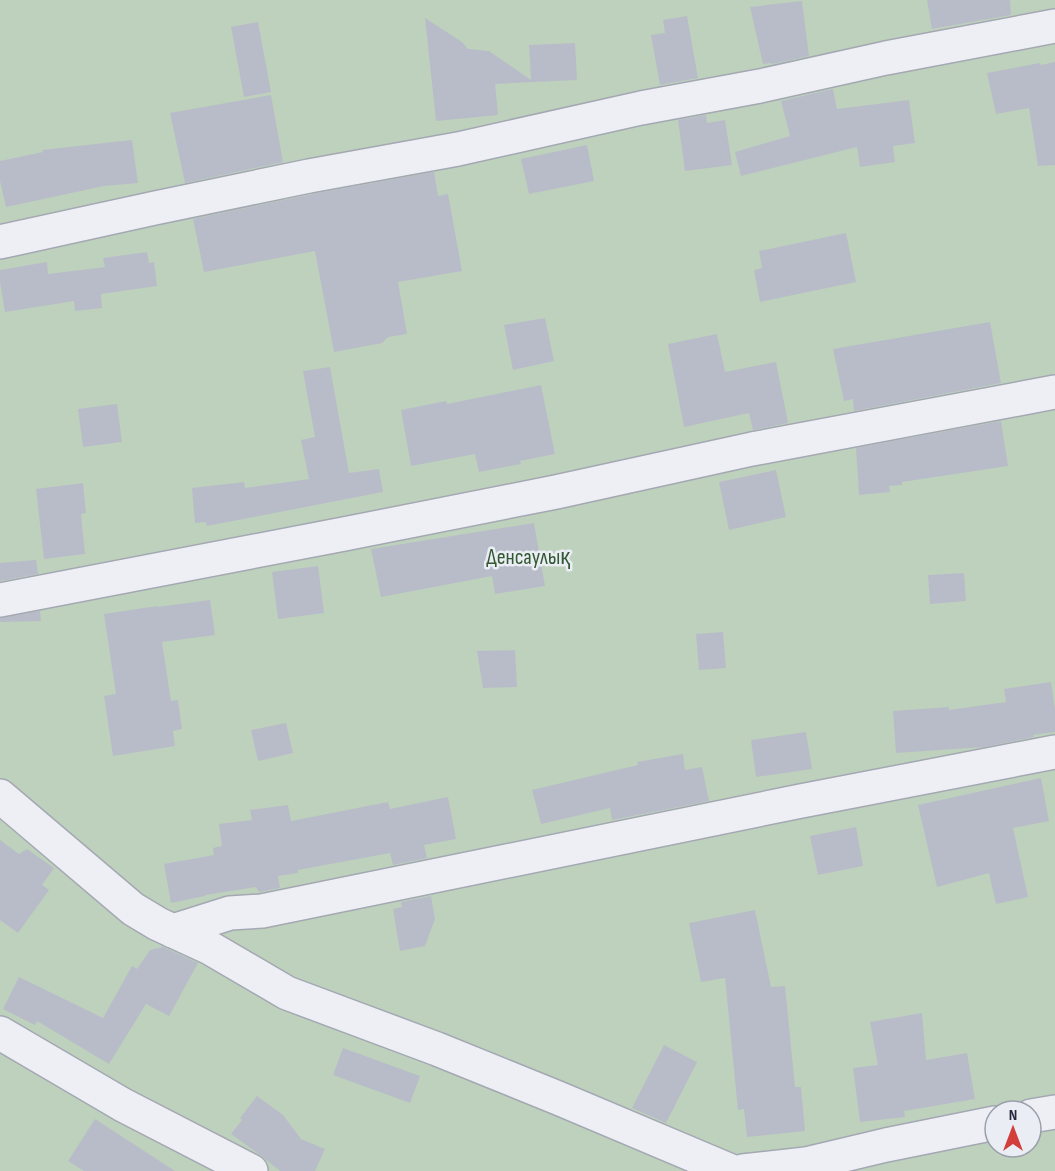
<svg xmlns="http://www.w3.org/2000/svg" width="1055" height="1171" font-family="'Sofia Sans Condensed',sans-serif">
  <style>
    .green { fill: #bed1bc; fill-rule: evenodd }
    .building { fill: #b8bcc9 }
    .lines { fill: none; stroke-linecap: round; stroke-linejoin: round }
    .minor-casing { stroke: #a4a8b3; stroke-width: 36 }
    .minor { stroke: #eeeff5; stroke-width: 33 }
    .labels { text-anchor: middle; stroke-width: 5; stroke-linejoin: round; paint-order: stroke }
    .park-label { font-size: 22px; fill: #325932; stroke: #eaedf4 }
  </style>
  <rect width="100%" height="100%" fill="#dbdee6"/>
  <path class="green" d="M0 0H1055V1171H0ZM995 1111H1031V1147H995Z"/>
  <g class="building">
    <polygon points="927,0 1010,0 1011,15 932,29"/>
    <polygon points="802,1 809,56 772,64 771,63 763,64 750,7"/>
    <polygon points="687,16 698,78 660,85 651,35 665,33 663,20"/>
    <polygon points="425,18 462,42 468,49 489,51 531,80 529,45 575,43 577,80 495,84 498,115 436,121"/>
    <polygon points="258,22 271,92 244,97 231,27"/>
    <polygon points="1055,62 1055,165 1038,166 1029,108 996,114 987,73 1040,63 1041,65"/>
    <polygon points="833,89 837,109 909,100 915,143 893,146 895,162 860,167 857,147 741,176 735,152 790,136 781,101"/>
    <polygon points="271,95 283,162 185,183 170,113"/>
    <polygon points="706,115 707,123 725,120 732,165 685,171 678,120"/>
    <polygon points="132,140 138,183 104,186 6,207 0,181 0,161 43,152 42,150"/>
    <polygon points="587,145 594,181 529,194 521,159"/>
    <polygon points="434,172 438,196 448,194 462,271 398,282 407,334 388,337 382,343 334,352 315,251 204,272 193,219 313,194"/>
    <polygon points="846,233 856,282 760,302 754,270 762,268 759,251"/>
    <polygon points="147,252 149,263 154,262 157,286 101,294 102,308 75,311 74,301 5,312 0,282 0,270 47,262 48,274 105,267 103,258"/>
    <polygon points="545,318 554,361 513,370 504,325"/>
    <polygon points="990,322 1001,383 854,411 853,399 844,401 833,349"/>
    <polygon points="717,334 725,372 776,362 788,423 753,430 749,413 684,427 668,344"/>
    <polygon points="330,367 349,473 379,469 383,492 207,526 206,522 195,523 192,488 244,482 245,488 309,479 301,440 315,437 303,371"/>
    <polygon points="541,385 555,454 520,461 521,464 479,472 475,454 411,466 401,410 446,401 447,404"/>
    <polygon points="117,404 122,442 83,447 78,409"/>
    <polygon points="1001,421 1008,466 902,482 902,485 889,486 890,492 859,495 856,448"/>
    <polygon points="776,470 786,517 729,530 719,482"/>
    <polygon points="83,483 86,513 81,514 85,554 44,559 36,489"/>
    <polygon points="534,523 545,586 495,594 492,576 381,597 371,549"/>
    <polygon points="36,560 38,574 0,581 0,563"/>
    <polygon points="318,566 324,613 278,619 272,572"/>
    <polygon points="964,573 966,601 930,604 928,575"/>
    <polygon points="210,600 215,635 162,642 171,701 178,700 182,729 173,731 175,746 113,756 104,696 116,694 104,614 157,606 157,607"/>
    <polygon points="40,611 41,621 0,622 0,618"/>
    <polygon points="723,632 726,668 699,670 696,634"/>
    <polygon points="515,650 517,687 483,688 477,651"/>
    <polygon points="1051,682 1055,709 1055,732 1033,735 1034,737 984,747 896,753 893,711 949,707 949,710 1006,702 1004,689"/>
    <polygon points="286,723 293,753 258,761 251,730"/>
    <polygon points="806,732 812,769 756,777 751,740"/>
    <polygon points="683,754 685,770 702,767 709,801 612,820 610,808 541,824 532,790 638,765 637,762"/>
    <polygon points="1041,778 1049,821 1013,828 1028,897 996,904 989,873 937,887 918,805"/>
    <polygon points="448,797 456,839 424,845 427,858 393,865 390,853 298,870 298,873 278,876 280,888 259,892 256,887 205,895 205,896 171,903 164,864 214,855 213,848 222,846 219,824 252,820 250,810 288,805 291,821 388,802 390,809"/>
    <polygon points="856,827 863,866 818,875 810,836"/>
    <polygon points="0,840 19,854 27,849 54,868 42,885 49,890 18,933 0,920"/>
    <polygon points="431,896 435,919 425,946 400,951 393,909 402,907 401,902"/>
    <polygon points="755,910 771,987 785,986 795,1087 801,1087 805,1131 747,1137 744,1109 738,1110 725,978 701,982 689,923"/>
    <polygon points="163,947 198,963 169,1016 146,1004 109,1064 37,1021 35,1025 3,1009 19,977 103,1018 132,966 137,969 150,950"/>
    <polygon points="922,1013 926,1060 967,1053 975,1099 904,1111 905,1117 860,1122 853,1068 878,1065 870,1022"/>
    <polygon points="664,1045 697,1062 666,1123 632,1108"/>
    <polygon points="343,1048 420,1076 410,1103 333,1075"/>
    <polygon points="257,1096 283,1115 301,1139 325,1149 315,1171 280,1171 260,1155 231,1134 242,1120 240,1118"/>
    <polygon points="95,1119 175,1171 84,1171 68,1161"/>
  </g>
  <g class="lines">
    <g class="minor-casing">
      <g id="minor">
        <polyline points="0,242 155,208 309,176 458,149 641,108 760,86 886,58 1055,26"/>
        <polyline points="0,600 344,534 556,492 752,449 1055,392"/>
        <polyline points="0,796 133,909 158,924 210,948 287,993 437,1049 558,1098 731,1171"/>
        <polyline points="173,931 230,913 262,911 801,801 1055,752"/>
        <polyline points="0,1033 123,1105 251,1171"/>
        <polyline points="1031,1116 1055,1112"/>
        <polyline points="743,1171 806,1164 886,1145 995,1123"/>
      </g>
    </g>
    <use href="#minor" class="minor"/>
  </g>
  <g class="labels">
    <g class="park-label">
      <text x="528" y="564">Денсаулық</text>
    </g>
  </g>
  <g transform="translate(1013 1129)"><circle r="28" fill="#eaedf4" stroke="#9b9fab" stroke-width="1.5"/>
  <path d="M0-4.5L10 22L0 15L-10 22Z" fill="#d23e3a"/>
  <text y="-9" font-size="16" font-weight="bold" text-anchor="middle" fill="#25293d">N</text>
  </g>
</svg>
